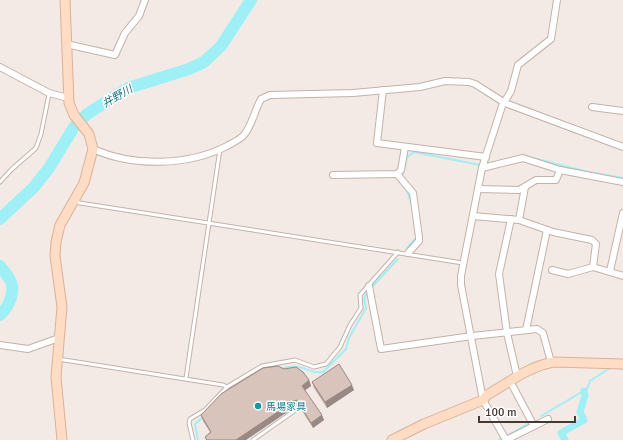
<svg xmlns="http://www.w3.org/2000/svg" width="623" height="440" font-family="Signika,'Noto Sans JP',sans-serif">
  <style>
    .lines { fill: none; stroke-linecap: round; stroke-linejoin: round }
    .stream { stroke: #9df0f5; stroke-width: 2 }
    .canal { stroke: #9df0f5; stroke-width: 7 }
    .river { stroke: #9df0f5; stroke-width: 12 }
    .lane-casing { stroke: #c3b2aa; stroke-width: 5 }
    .street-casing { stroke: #c3b2aa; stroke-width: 8 }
    .secondary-casing { stroke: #ddb195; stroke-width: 11 }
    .lane { stroke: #fff; stroke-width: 3 }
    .street { stroke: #fff; stroke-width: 6 }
    .secondary { stroke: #ffdcc3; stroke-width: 9 }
    .wall { fill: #bba9a2 }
    .shaded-wall { fill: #988984 }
    .building { fill: #d9c4bc; stroke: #988984 }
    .culture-dot { fill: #0f9aa8; stroke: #fff; stroke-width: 1.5 }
    .labels { text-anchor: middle; stroke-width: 3; stroke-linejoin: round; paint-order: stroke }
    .culture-label { font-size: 10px; fill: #0d838f; stroke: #fff; text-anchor: start }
    .water-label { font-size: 11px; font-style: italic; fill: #207f87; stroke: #fff }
  </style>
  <rect width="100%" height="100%" fill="#f4eae5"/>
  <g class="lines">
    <g class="stream">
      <polyline points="525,156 584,171 623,178"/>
      <polyline points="403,174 407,157 414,152 480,165"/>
      <polyline points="379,177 394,177"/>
      <polyline points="407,191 412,205"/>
      <polyline points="407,248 417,237"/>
      <polyline points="371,288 398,259"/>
      <polyline points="616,368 623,369"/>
      <path d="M281 369C304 361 307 375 323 372L346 349 349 338 366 308 364 299 367 293"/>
      <polyline points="541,416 587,389 590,381 610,368"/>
      <polyline points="507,436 529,423"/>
      <polyline points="198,440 195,424 203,417"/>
      <polyline points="499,440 500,439"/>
    </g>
    <polyline class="canal" points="565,440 561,433 584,420 580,412 585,395 584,391"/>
    <g class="river">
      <polyline points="0,219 34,187 49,168 74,127 87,114 128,88 189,69 204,62 221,46 251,0"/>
      <path d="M0 266C4 272 11 278 12 286 14 295 7 309 0 315"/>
    </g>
    <g class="lane-casing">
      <g id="lane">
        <polyline points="0,182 12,169 36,148 41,134 49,94"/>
        <polyline points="75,201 80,203 463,263"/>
        <polyline points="58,359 223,385 227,387"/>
        <polyline points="186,378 220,149"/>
        <polyline points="193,440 189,423 190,419 205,410 227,387 262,366 295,360 314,367 326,364 340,347 350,325 361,308 360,295 398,252"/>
        <polyline points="253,440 297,409"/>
      </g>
    </g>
    <g class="street-casing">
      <g id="street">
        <polyline points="66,44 115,55 125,33 139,16 145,0"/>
        <polyline points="0,67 49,93 68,98"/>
        <polyline points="383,90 377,143 486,157"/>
        <polyline points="592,107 623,111"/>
        <path d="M93 149C133 167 188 166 227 146 232 143 239 140 243 136 251 128 254 113 259 103L261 99 270 95 353 93 420 87 445 81 469 82 475 84 505 103 623 147"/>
        <polyline points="482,168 523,158 560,170 623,182"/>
        <polyline points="397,174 413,193 419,237 419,241 408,253"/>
        <polyline points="333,175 397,174 401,170 405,147"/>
        <polyline points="478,189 519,190 536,180 556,180 560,170"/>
        <polyline points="473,216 519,220 553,232 592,240 596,244 593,267"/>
        <polyline points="511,219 499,274 507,333 517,376"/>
        <polyline points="519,220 525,187"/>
        <polyline points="552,270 568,274 593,267 623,276"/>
        <polyline points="610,271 623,213"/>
        <polyline points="369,286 381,349 472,336 537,329 543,333 551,362"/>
        <polyline points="526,330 547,230"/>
        <polyline points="0,345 28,349 59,338"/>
        <polyline points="510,381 534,426"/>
        <polyline points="506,440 483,400 461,285 461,276 482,168 502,106 511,91 518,65 551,39 557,0"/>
        <polyline points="506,440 548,419"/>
      </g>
    </g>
    <g class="secondary-casing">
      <g id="secondary">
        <polyline points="62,440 56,377 62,307 55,256 56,242 60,225 84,183 93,149 89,134 74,115 69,103 65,0"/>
        <path d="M392 440 424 424 483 400 487 395C508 383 529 366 554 362L623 364"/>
      </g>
    </g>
    <use href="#lane" class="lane"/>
    <use href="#street" class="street"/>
    <use href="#secondary" class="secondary"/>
  </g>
  <g class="wall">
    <polygon points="284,369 309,380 311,386 305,390 324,420 313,428 299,406 296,406 246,440 206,440 205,437 210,432 203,421 201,415"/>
    <polygon points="312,382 354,390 327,408 314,388"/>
  </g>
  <g class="shaded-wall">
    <polygon points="309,380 311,386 304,391 302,386"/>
    <polygon points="352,385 354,390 327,408 325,402"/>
    <polygon points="294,401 296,406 246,440 236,440"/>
    <polygon points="322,415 324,420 313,428 311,423"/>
  </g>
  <g class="building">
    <polygon points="339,364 352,385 325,402 312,382"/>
    <polygon points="278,366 284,369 296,367 303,372 309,380 302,386 322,415 311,423 297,400 294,401 236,440 207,440 205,437 211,432 201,415 221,394 263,368"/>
  </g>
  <circle class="culture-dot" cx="258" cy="406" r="4"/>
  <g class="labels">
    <g class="culture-label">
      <text x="266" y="410">馬場家具</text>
    </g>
    <g class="water-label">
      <text transform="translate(117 96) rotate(-30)" y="4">井野川</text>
    </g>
  </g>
  <path d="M479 416v6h96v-6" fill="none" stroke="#463934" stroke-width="2"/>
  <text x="485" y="416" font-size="12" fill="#463934" stroke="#ffffff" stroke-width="3" paint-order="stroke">100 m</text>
</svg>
